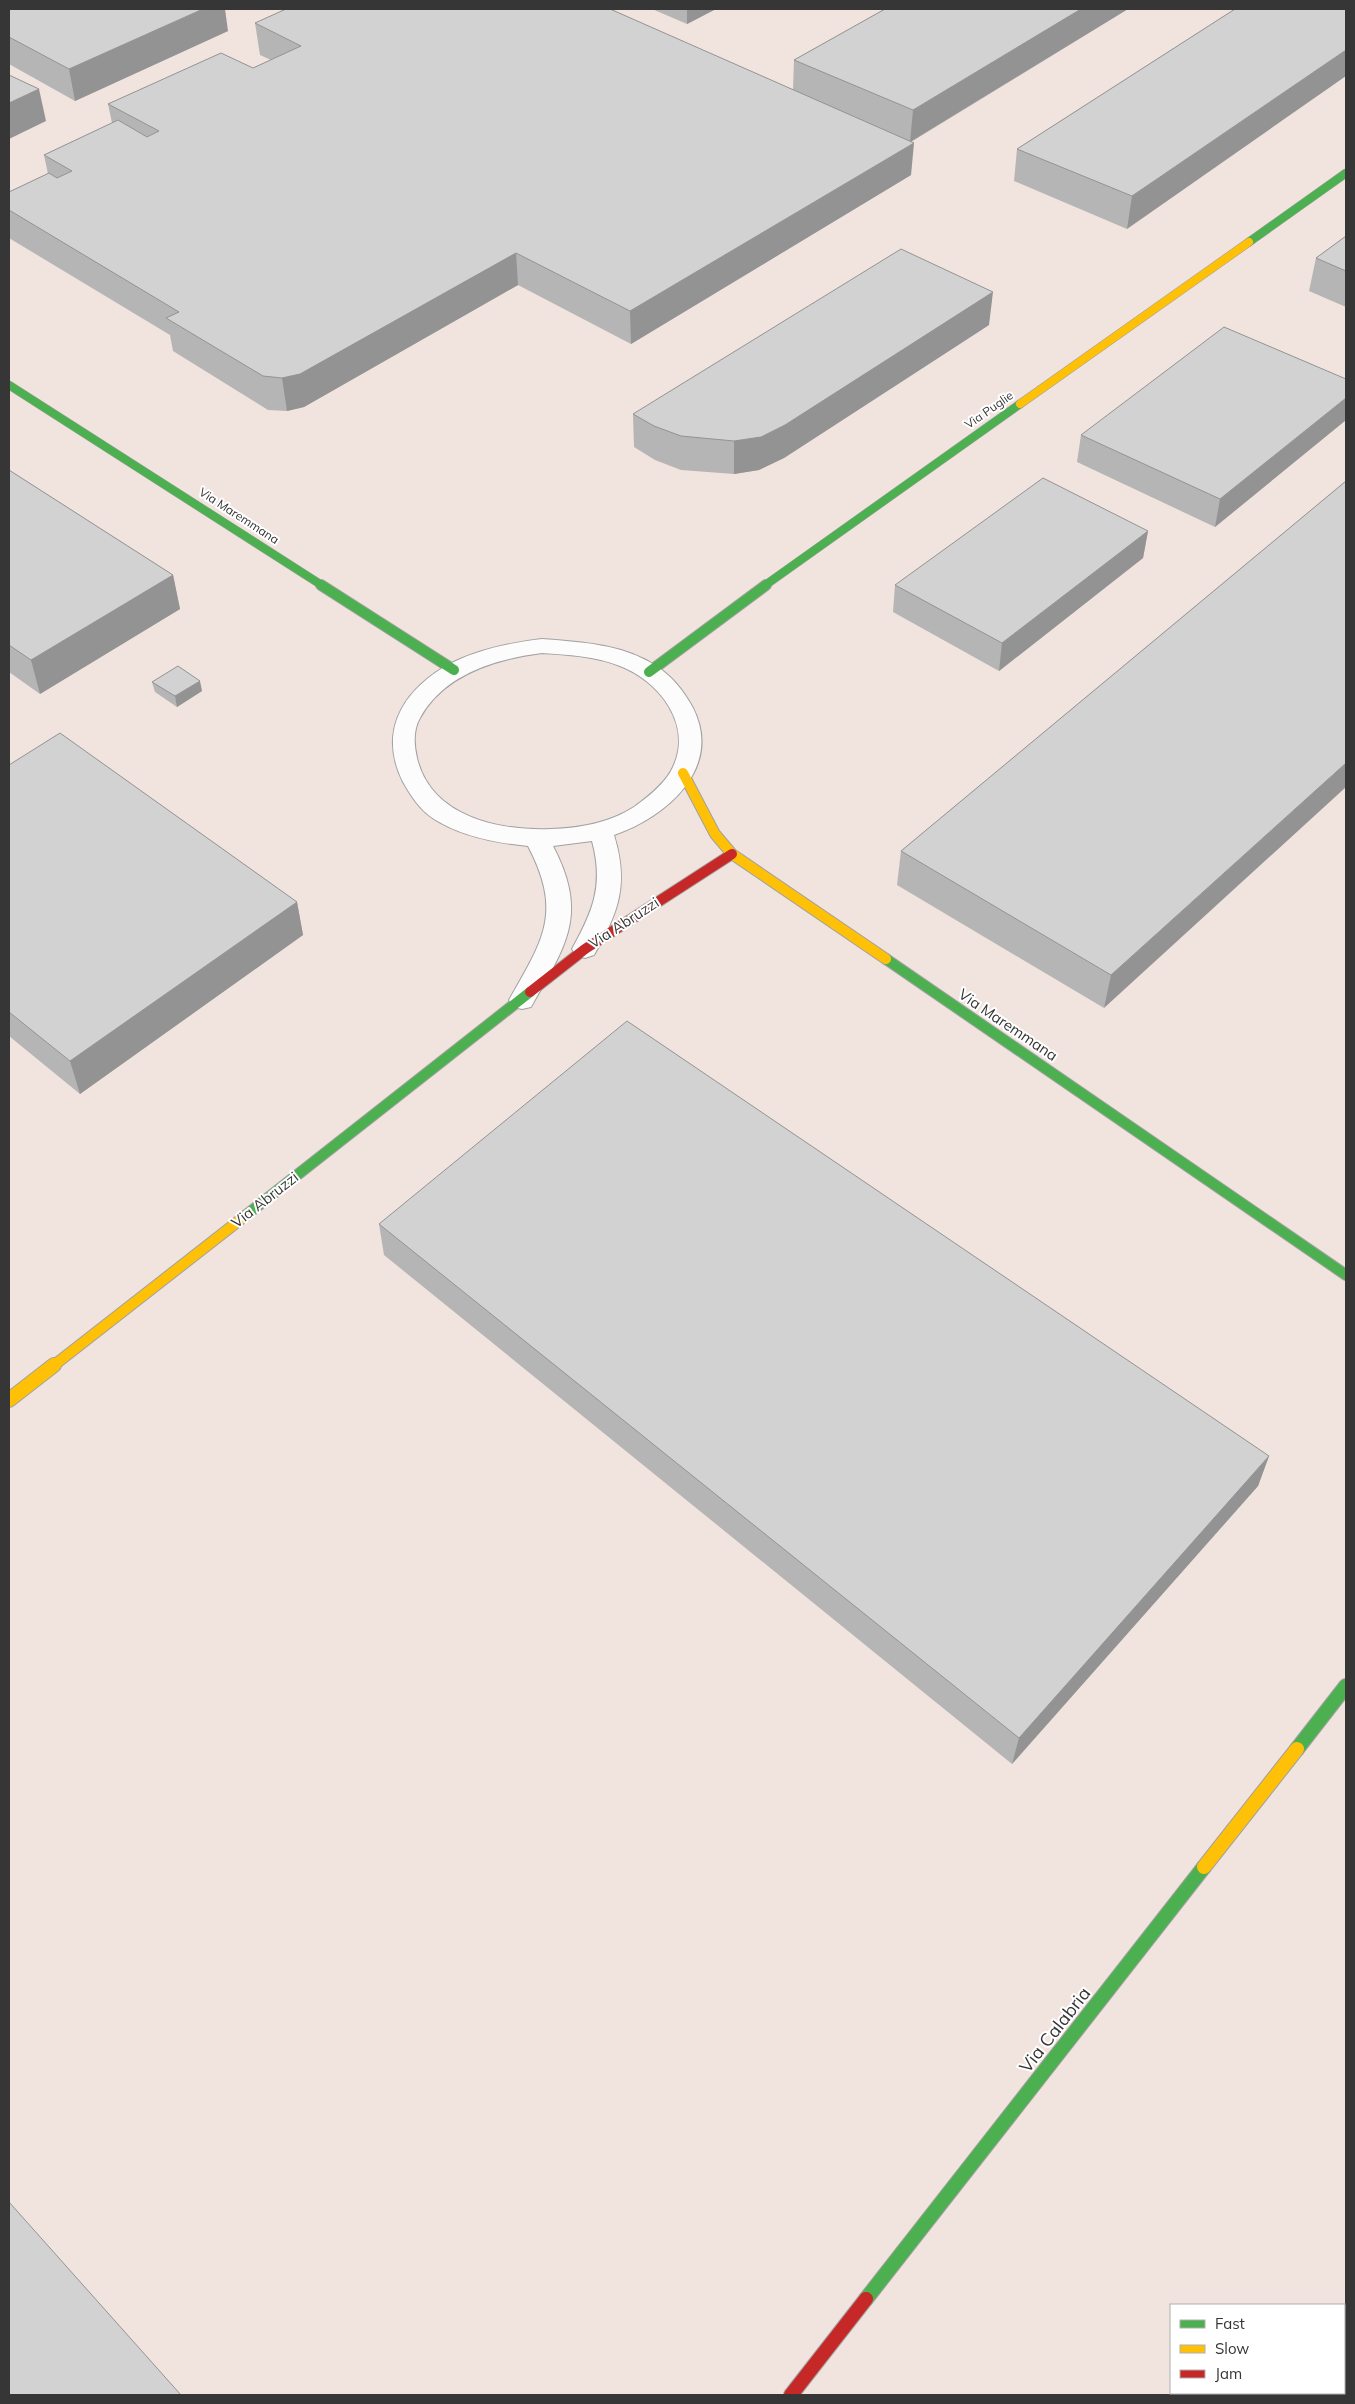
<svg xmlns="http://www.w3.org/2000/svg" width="1355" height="2404" font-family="Mulish,sans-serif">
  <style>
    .industrial { fill: #f1e3de; fill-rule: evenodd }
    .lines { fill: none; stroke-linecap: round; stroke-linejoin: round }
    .street-casing { stroke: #a1a1a1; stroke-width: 2 }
    .fast-far2-casing { stroke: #a1a1a1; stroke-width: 9 }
    .fast-far1-casing { stroke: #a1a1a1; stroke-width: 12 }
    .fast-casing { stroke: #a1a1a1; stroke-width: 16 }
    .slow-far2-casing { stroke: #a1a1a1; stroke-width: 9 }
    .slow-far1-casing { stroke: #a1a1a1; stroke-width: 12 }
    .slow-casing { stroke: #a1a1a1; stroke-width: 16 }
    .jam-far1-casing { stroke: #a1a1a1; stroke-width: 12 }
    .jam-casing { stroke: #a1a1a1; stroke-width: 16 }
    .street { fill: #fcfcfc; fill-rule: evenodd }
    .fast-far2 { stroke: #4caf50; stroke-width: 8 }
    .fast-far1 { stroke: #4caf50; stroke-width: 10 }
    .fast { stroke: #4caf50; stroke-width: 14 }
    .slow-far2 { stroke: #ffc107; stroke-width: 8 }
    .slow-far1 { stroke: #ffc107; stroke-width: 10 }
    .slow { stroke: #ffc107; stroke-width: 14 }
    .jam-far1 { stroke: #c62828; stroke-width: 10 }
    .jam { stroke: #c62828; stroke-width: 14 }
    .wall { fill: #b5b5b5 }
    .shaded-wall { fill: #939394 }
    .building { fill: #d2d2d3; stroke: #939394 }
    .labels { text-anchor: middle; stroke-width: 4; stroke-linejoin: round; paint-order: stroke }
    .far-street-label { font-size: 12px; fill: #363637; stroke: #fff }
    .street-label { font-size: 15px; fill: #363637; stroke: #fff }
    .near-street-label { font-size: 18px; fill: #363637; stroke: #fff }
  </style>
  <rect width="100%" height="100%" fill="#ececec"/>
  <path class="industrial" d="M9 9H1346V2395H9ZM1171 2305H1344V2393H1171Z"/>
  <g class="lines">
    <g class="street-casing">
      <path id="street" d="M542 639C580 642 623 644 656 666 672 676 684 691 693 708 723 768 667 817 614 835 629 884 619 912 594 955L585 958 576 955 572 949C593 911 604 885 592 841L553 846C589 915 566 945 531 1007L522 1009 513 1007 509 1000C543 940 563 913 528 846 497 843 462 837 434 819 420 810 411 796 403 782 379 734 400 694 444 667 474 650 508 643 542 639ZM542 653C568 655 595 656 620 666 659 681 693 724 673 767 666 783 648 797 634 807 609 823 580 828 551 829 499 831 431 817 417 758 414 745 413 730 420 718 444 674 496 659 542 653Z"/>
    </g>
    <g class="fast-far2-casing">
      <g id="fast-far2">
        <polyline points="1249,242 1346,173"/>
        <polyline points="9,385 323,586"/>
        <polyline points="764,586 1020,404"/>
      </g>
    </g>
    <g class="fast-far1-casing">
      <g id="fast-far1">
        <polyline points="321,585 454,670"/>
        <polyline points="649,672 766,585"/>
        <polyline points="886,959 1346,1275"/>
        <polyline points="245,1216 530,992"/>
      </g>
    </g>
    <g class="fast-casing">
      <g id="fast">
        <polyline points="1297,1749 1346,1686"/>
        <polyline points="866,2299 1204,1867"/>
      </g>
    </g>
    <g class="slow-far2-casing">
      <polyline id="slow-far2" points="1020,404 1249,242"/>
    </g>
    <g class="slow-far1-casing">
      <g id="slow-far1">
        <polyline points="683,773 715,834 732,854 886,959"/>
        <polyline points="53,1366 245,1216"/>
      </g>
    </g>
    <g class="slow-casing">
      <g id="slow">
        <polyline points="9,1400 54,1365"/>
        <polyline points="1204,1867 1297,1749"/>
      </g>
    </g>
    <g class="jam-far1-casing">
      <polyline id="jam-far1" points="530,992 585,949 732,854"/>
    </g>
    <g class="jam-casing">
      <polyline id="jam" points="791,2395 866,2299"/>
    </g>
    <use href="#street" class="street"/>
    <use href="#fast-far2" class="fast-far2"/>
    <use href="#fast-far1" class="fast-far1"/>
    <use href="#fast" class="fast"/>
    <use href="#slow-far2" class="slow-far2"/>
    <use href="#slow-far1" class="slow-far1"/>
    <use href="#slow" class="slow"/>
    <use href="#jam-far1" class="jam-far1"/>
    <use href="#jam" class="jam"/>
  </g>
  <g class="wall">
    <polygon points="9,9 228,31 75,101 9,64"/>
    <polygon points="652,9 716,9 687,24"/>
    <polygon points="885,9 1128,9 911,142 911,175 631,344 518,285 304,407 287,411 268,410 173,351 170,335 9,238 9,192 48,174 44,155 112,123 108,104 253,68 271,60 260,55 255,23 793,90 794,60"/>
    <polygon points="1235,9 1127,229 1014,181 1017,149"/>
    <polygon points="1346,236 1346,307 1309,291 1316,258"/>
    <polygon points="989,325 784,458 759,470 734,474 681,470 655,460 634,447 633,414"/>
    <polygon points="1346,379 1346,420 1215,527 1077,462 1081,435"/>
    <polygon points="9,470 173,575 180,609 40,694 9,672"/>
    <polygon points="1346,481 1104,1008 897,885 901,851"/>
    <polygon points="1148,531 1143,558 999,671 893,612 895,585"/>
    <polygon points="152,682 202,691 177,707 155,692"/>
    <polygon points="9,765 297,902 303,935 80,1094 9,1036"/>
    <polygon points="379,1224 1269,1456 1258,1486 1012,1764 384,1255"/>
    <polygon points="1346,2387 1346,2395 1341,2395 1343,2393 1344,2393 1344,2391"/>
  </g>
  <g class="shaded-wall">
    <polygon points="203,9 225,9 228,31 75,101 69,69"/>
    <polygon points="687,9 716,9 687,24"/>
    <polygon points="1081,9 1128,9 910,142 913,110"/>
    <polygon points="1346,50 1346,76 1127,229 1132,196"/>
    <polygon points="39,89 46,121 9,139 9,103"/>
    <polygon points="914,143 911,175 631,344 630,311"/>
    <polygon points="516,253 518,285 304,407 287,411 282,378"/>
    <polygon points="993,292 989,325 784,458 759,470 734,474 734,441"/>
    <polygon points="1346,398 1346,420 1215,527 1220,499"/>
    <polygon points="1148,531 1143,558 999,671 1002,643"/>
    <polygon points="173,575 180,609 40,694 31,660"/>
    <polygon points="200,681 202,691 177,707 175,696"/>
    <polygon points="1346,763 1346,787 1104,1008 1111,975"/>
    <polygon points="297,902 303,935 80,1094 70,1061"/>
    <polygon points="1269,1456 1258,1486 1012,1764 1019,1738"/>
  </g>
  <g class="building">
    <polygon points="9,9 203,9 69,69 9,37"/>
    <polygon points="286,9 610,9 914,143 630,311 516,253 300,374 282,378 263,376 166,318 179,312 9,210 9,192 49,173 57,178 72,171 44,155 118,120 147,137 159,131 108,104 221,53 253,68 301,46 255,23"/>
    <polygon points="885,9 1081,9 913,110 794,60"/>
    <polygon points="1235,9 1346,9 1346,50 1132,196 1017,149"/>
    <polygon points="9,75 39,89 9,103"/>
    <polygon points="1346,236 1346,271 1316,258"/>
    <polygon points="901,249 993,292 785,425 761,437 734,441 681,436 654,426 633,414"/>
    <polygon points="1224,327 1346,379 1346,398 1220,499 1081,435"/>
    <polygon points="9,470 173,575 31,660 9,645"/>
    <polygon points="1043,478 1148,531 1002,643 895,585"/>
    <polygon points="1346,481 1346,763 1111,975 901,851"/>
    <polygon points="178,666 200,681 175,696 152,682"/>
    <polygon points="60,733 297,902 70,1061 9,1012 9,765"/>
    <polygon points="627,1021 1269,1456 1019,1738 379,1224"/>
    <polygon points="9,2202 181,2395 9,2395"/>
  </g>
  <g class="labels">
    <g class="far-street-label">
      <text transform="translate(989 410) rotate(-35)" y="4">Via Puglie</text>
      <text transform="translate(239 516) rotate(33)" y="4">Via Maremmana</text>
    </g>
    <g class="street-label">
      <text transform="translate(624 923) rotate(-33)" y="5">Via Abruzzi</text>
      <text transform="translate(1008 1025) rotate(34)" y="5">Via Maremmana</text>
      <text transform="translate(265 1200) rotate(-38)" y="5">Via Abruzzi</text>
    </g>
    <g class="near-street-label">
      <text transform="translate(1055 2030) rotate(-52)" y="6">Via Calabria</text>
    </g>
  </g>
  <rect width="1355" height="2404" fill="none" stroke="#363637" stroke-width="20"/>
  <rect x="1170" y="2304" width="175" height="90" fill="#ffffff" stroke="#afafaf"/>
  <rect x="1180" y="2320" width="25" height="8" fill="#4caf50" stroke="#afafaf"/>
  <text x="1215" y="2329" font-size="15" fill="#363637">Fast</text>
  <rect x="1180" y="2345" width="25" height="8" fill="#ffc107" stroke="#afafaf"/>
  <text x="1215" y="2354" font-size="15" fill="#363637">Slow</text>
  <rect x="1180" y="2370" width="25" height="8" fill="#c62828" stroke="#afafaf"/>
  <text x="1215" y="2379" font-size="15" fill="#363637">Jam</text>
</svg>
